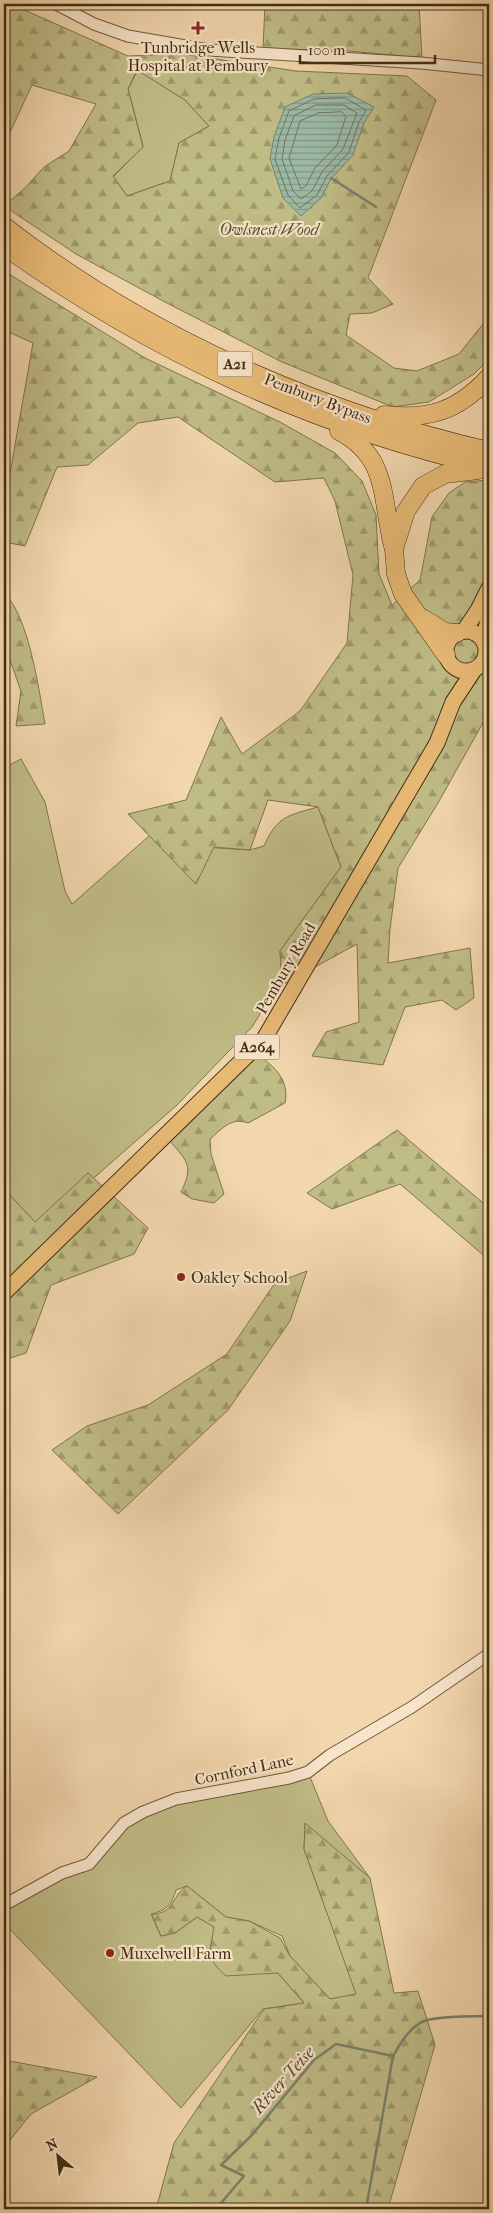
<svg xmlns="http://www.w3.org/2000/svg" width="493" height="2213" font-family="'IM FELL French Canon',serif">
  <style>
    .grass { fill: #c0bc86; stroke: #81754c }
    .forest { fill: url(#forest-firs); stroke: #81754c; fill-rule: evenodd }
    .water { fill: url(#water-rules); stroke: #78816b }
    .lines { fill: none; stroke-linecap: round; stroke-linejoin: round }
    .shore { stroke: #6f745c; stroke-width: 1 }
    .stream { stroke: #78816b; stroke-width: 2.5 }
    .minor-casing { stroke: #6e5839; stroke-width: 13 }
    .major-casing { stroke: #422e12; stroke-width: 17 }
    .highway-casing { stroke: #422e12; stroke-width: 19 }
    .minor { stroke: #f7e4ca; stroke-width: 11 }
    .major { stroke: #e9bb76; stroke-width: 15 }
    .highway { stroke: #e9bb76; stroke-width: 18 }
    .poi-dot { fill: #8f2418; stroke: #f7e4ca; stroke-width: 2 }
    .labels { text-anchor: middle; stroke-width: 4.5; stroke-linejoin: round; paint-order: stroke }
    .shield { fill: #f7e4ca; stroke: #786549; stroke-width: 1 }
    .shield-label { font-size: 15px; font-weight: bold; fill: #422e12 }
    .poi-label { font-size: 16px; fill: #422e12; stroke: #f7e4ca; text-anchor: start }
    .park-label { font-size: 16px; font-style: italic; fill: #5b4a29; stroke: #f7e4ca }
    .street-label { font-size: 16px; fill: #422e12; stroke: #f7e4ca }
    .water-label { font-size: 18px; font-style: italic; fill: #544a30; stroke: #f7e4ca }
  </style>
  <defs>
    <pattern id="forest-firs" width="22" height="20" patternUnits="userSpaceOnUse" patternTransform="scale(1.25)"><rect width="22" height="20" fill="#c0bc86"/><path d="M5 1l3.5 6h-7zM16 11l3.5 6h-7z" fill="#9e996c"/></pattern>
    <pattern id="water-rules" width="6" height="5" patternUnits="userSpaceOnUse" patternTransform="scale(1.25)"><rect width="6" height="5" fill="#9cb9a6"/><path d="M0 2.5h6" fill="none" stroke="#819786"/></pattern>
  </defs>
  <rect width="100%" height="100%" fill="#f2d6ad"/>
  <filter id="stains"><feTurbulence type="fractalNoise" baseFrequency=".004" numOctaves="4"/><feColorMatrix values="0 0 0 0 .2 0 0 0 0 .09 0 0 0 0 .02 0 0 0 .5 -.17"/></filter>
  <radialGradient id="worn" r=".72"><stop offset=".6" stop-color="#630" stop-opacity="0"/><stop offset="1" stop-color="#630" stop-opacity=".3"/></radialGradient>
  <g class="grass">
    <polygon points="138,70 185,100 209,126 179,143 170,181 127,196 113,177 143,146 128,89"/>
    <path d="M21 759 45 802 65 891 72 904 149 836 170 845 250 850 264 846C277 816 289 815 318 807L341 867 280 951 282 978 252 1027 177 1105 96 1176 35 1222 4 1189V768Z"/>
    <path d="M308 1772 328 1821 370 1878 305 1824 304 1849 357 1995 330 1999 290 1956 282 1936 249 1921 226 1917 187 1886 176 1890C171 1906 167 1910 151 1914L161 1936 175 1933 197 1917 215 1927 210 1949 278 1973 304 2003 263 2009 181 2108 4 1923V1906L89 1864 143 1812Z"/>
  </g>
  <g class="forest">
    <path d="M4 4H11L128 56 182 54 296 71 407 76 436 100 368 278 393 304 372 313 350 314 346 335 394 368 417 371 459 354 483 324 489 322V359L474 374 429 402 393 407 282 362 165 302 76 254 4 206 25 188 44 167 69 151 96 104 32 85 4 145ZM137 70 185 100 209 126 179 143 170 181 127 196 113 176 143 147 128 89Z"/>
    <polygon points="265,4 419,4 422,58 339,50 263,49"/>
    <polygon points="4,271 145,358 280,422 335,453 362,481 376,515 379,574 392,605 420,580 432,517 449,493 465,482 489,480 489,712 438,803 398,868 390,929 388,963 470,948 474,998 456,1010 442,1000 405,1007 383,1065 312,1056 326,1032 359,1022 357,944 282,985 280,951 341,867 318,807 268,800 250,850 214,847 196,884 128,814 186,800 221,717 242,754 300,711 347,643 353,575 335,501 324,478 275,482 178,417 138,423 88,465 57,467 25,546 4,542 4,507 33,343 4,330"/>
    <path d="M4 593C29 616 39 691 45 724L16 726 21 691 4 643Z"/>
    <path d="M253 1052C272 1064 290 1078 285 1103L248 1123C231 1117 223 1128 210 1139L211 1154 224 1194 214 1203 192 1199 181 1192C196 1162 184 1160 166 1136Z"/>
    <polygon points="397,1130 489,1208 489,1260 400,1184 332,1209 307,1193"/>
    <polygon points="88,1173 148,1228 134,1254 51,1285 26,1353 4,1360 4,1189 35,1222"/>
    <polygon points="307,1271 290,1321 228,1410 118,1514 52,1450 87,1426 148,1405 227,1354 275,1283"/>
    <path d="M305 1823 370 1878 394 1993 418 1991 435 2045 388 2209H156L174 2143 264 2009 304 2003 278 1973 226 1976C206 1959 210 1951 214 1927L197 1917 175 1933 161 1936 152 1915C156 1914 161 1913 165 1911 175 1904 175 1893 187 1886L226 1917 249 1921 280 1938 290 1956 330 1999 356 1994 304 1849Z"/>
    <polygon points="4,2060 97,2077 31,2114 10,2140 4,2141"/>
  </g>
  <polygon class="water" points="347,93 374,107 364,123 353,155 331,179 321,198 301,216 283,198 270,159 274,137 285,107 313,94"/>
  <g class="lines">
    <g class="shore">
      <polygon points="345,98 366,110 359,122 349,152 327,176 317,195 300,208 288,195 275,159 279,138 289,111 314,99"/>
      <polygon points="316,105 344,105 357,113 343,149 322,172 312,191 301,199 293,191 282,159 285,140 294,116"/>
      <polygon points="342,112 346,116 337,145 315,168 306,186 301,189 289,158 300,121 318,113"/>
    </g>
    <g class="stream">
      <polyline points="364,4 369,5"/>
      <polyline points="331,178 376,207"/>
      <polyline points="216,2209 244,2176 221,2165 252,2135 314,2060 336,2044 393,2056"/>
      <path d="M366 2209 393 2056C400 2044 408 2030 420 2023 429 2016 477 2016 489 2016"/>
    </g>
    <g class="minor-casing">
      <g id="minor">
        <polyline points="56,4 94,24 128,36 209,50 421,63 489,70"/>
        <polyline points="4,1905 62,1873 89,1864 124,1823 143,1812 176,1799 289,1778 308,1772 330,1755 412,1707 489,1654"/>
      </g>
    </g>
    <g class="major-casing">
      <g id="major">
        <circle cx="466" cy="651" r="20"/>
        <polyline points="464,631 478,610 489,588"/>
        <polyline points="483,640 489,616"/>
        <polyline points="4,1293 264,1039 437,743 453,702 474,670"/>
      </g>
    </g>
    <g class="highway-casing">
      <g id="highway">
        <path d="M4 226C145 336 316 411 489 451"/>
        <path d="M4 246C154 353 309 425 489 467"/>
        <path d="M384 415C429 420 458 411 489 377"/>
        <path d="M339 431C389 457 381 498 393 546"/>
        <polyline points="424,619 445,632 457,633"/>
        <polyline points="446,655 403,594 396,574 394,549 406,511 423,486 445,474 478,470"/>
      </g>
    </g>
    <use href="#minor" class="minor"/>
    <use href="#major" class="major"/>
    <use href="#highway" class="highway"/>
  </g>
  <g class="poi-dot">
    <path d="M195.5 20.5h5v5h5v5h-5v5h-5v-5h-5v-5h5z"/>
    <circle cx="181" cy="1277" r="5"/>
    <circle cx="110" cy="1953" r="5"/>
  </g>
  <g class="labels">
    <g class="shield">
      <rect x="217.5" y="351.5" width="35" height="25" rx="4"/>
      <rect x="234.5" y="1034.5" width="45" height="25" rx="4"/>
    </g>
    <g class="shield-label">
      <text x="235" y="369">A21</text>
      <text x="257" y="1052">A264</text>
    </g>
    <g class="poi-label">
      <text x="198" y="53" text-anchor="middle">Tunbridge Wells<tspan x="198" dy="18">Hospital at Pembury</tspan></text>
      <text x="191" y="1283">Oakley School</text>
      <text x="120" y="1959">Muxelwell Farm</text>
    </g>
    <g class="park-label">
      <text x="269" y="235">Owlsnest Wood</text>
    </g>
    <g class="street-label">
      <text transform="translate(318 398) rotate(21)" y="6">Pembury Bypass</text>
      <text transform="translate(285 968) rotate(-60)" y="6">Pembury Road</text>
      <text transform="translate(244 1769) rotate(-12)" y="6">Cornford Lane</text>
    </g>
    <g class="water-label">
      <text transform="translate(283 2080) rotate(-48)" y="6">River Teise</text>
    </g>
  </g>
  <rect width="493" height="2213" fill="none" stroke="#f2d6ad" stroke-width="20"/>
  <rect x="5" y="5" width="483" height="2203" fill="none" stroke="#422e12" stroke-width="2.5"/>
  <rect x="10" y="10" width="473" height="2193" fill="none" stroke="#422e12"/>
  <g transform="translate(58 2156) rotate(332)" stroke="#f7e4ca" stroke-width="4" paint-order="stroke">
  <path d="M0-4L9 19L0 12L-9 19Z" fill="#422e12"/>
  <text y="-8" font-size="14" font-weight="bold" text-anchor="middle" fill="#422e12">N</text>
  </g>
  <path d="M300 55v8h135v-8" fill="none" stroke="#422e12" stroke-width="2.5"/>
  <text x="308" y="55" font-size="15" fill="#422e12" stroke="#f7e4ca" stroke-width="4" paint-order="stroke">100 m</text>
  <rect width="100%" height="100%" filter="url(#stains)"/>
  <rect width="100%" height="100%" fill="url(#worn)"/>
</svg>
